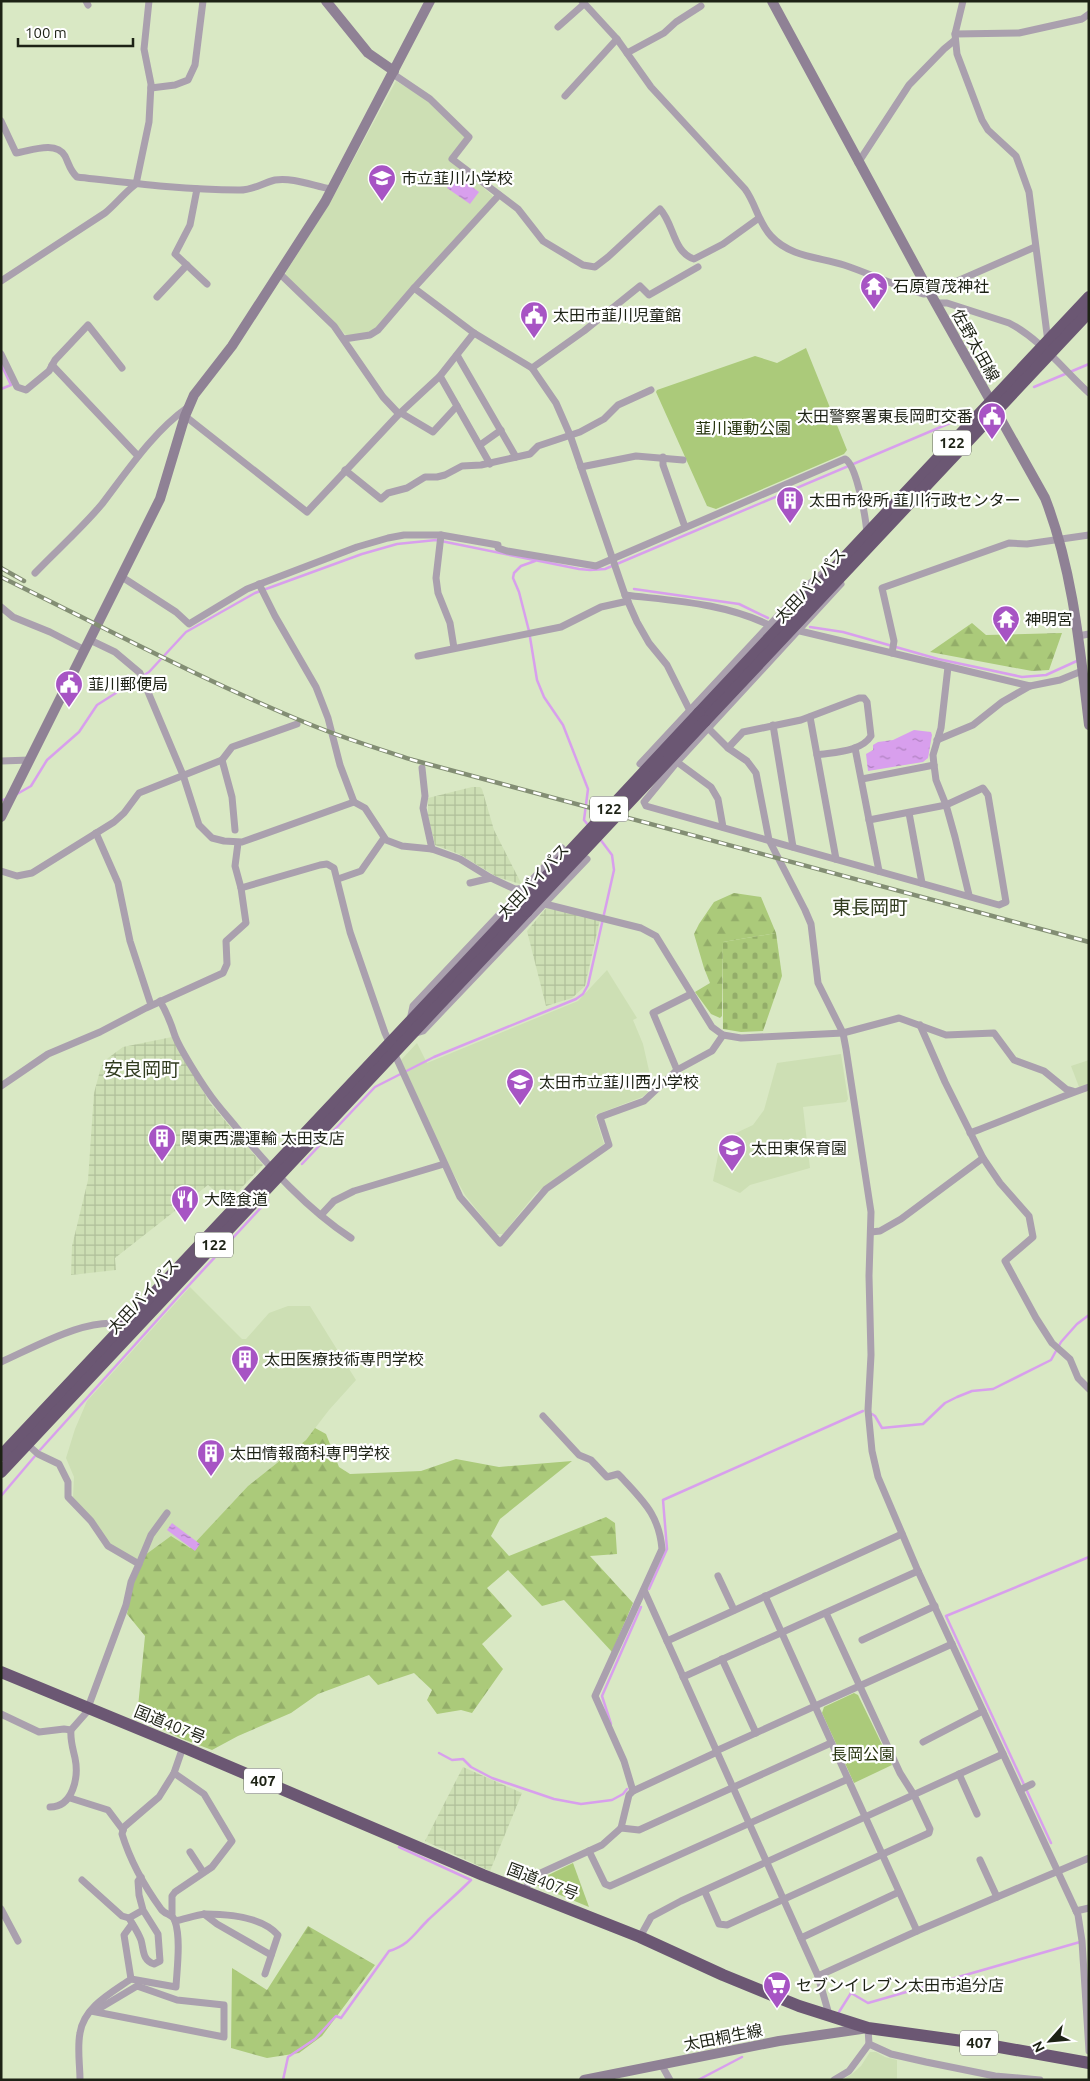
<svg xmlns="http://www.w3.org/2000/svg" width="1090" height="2081" font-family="Ubuntu,'Noto Sans JP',sans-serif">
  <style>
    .built { fill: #cddfb4 }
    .industrial { fill: url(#industrial-grid) }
    .forest { fill: url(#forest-firs) }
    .cemetery { fill: url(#cemetery-stones) }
    .park { fill: #abca7a }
    .water { fill: url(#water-ripples) }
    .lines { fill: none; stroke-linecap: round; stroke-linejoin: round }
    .stream { stroke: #d89fed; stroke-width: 2.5 }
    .street { stroke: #aaa0ae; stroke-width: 7 }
    .secondary { stroke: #8f8195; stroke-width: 10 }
    .highway { stroke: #6b5773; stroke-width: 12 }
    .rail-casing { stroke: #838e74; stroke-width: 4.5 }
    .rail { stroke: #fff; stroke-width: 2.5; stroke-dasharray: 8; stroke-linecap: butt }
    .highway-bridge { stroke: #6b5773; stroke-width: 12 }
    .labels { text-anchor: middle; stroke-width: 4.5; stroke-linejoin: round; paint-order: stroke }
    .shield { fill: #fff; stroke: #61645b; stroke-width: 1 }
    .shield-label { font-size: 15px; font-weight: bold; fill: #1d2215 }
    .poi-label { font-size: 16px; fill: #1d2215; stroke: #fff; text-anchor: start }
    .street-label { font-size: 16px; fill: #1d2215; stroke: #fff }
    .park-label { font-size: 16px; fill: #26340e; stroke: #fff }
    .quarter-label { font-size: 19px; fill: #303b1e; stroke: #fff }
  </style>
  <defs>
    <pattern id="industrial-grid" width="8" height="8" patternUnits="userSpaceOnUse" patternTransform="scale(1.25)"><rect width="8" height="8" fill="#cddfb4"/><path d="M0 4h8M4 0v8" fill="none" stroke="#b0bf9a"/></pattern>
    <pattern id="forest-firs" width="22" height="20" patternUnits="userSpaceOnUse" patternTransform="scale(1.25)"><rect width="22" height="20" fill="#abca7a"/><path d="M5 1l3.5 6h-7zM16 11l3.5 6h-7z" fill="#93ad69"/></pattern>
    <pattern id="cemetery-stones" width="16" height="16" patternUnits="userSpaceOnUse" patternTransform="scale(1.25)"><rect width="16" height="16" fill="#abca7a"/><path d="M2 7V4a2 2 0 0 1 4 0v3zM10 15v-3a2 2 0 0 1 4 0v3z" fill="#93ad69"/></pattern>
    <pattern id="water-ripples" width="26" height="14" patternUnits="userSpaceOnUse" patternTransform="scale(1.25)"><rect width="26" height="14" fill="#d89fed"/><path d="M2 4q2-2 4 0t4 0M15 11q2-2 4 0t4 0" fill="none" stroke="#af81bf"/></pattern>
  </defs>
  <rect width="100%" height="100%" fill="#d9e8c4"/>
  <g class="built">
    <polygon points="396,81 429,101 466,137 450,160 492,195 493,198 376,329 369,333 347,336 285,275 286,272 330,203"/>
    <polygon points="607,970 637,1018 633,1020 643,1044 650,1075 661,1082 642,1097 595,1115 604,1144 536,1193 503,1234 496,1234 465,1195 447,1162 401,1060 417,1043 427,1063 578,1001"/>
    <polygon points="841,1054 848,1099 846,1102 803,1107 810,1168 750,1185 740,1193 713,1181 721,1140 753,1125 764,1110 777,1063"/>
    <polygon points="1089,1060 1089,1084 1079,1087 1071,1066"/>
    <polygon points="190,1287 242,1339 246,1339 269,1313 288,1306 310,1306 356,1380 329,1410 306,1440 248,1486 190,1548 137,1561 110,1546 91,1519 73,1497 74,1477 66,1458 75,1429 87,1401"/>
    <polygon points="870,2052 876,2052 885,2057 897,2060 897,2080 842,2080 852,2074 861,2066"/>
  </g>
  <g class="industrial">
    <polygon points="472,787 480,787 482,789 494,830 521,883 520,884 497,877 459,854 435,845 428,817 428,798"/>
    <polygon points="547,907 600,919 585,986 572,998 546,1006 527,931"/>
    <polygon points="172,1037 210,1103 263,1165 228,1202 208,1185 115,1258 116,1270 71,1275 72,1246 88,1180 94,1093 101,1067 108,1058 123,1047"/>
    <polygon points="463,1767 522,1793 490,1871 425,1841"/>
  </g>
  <g class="forest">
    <polygon points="972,623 986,635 1062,633 1049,670 1032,671 930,652"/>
    <polygon points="734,893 761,897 776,933 723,942 722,1016 720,1018 711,1014 695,992 710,983 704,968 694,934 699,924 714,902"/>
    <polygon points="315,1428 326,1434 339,1467 350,1474 421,1471 456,1459 499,1467 572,1461 500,1519 491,1536 509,1556 606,1517 615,1523 617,1554 590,1556 633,1603 612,1652 564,1600 542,1606 508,1570 487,1588 512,1616 482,1644 503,1669 472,1713 461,1710 437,1714 427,1700 432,1690 414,1673 378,1685 369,1675 318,1694 291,1713 238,1736 212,1750 180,1738 137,1717 145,1636 127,1614 137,1561 171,1536 190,1548 248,1486 306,1440"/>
    <polygon points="308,1926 375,1965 322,2036 299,2053 267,2058 231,2048 232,1968 267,1990"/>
  </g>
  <polygon class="cemetery" points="776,933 782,976 763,1031 741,1032 723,1029 723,942"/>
  <g class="park">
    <polygon points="806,348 847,450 844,454 716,509 707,506 656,392 657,390 755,356 777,363"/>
    <polygon points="854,1693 858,1695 892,1765 854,1783 822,1713 824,1707"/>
    <polygon points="573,1863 589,1907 536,1885 538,1880"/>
  </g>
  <g class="water">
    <polygon points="456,175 479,192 470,204 447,188"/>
    <polygon points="914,730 931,732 932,735 928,758 923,762 868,771 866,754 873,750 873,745 878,742 893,740"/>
    <polygon points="172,1523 200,1544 195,1551 167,1530"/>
  </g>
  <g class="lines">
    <g class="stream">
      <polyline points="1,364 11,385 1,389"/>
      <polyline points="1034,387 1089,364"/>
      <polyline points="535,561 521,566 514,573 513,578 519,592 529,631 537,680 544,697 563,725 588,789 584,820 588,825"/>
      <polyline points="634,589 739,604 768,618"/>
      <polyline points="810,627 843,632 938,659 1022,677 1046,675 1079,660"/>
      <polyline points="17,794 31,786 47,760 79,732 97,705 149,672 186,632 255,593 362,554 397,544 436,540 579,569 590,570 605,569 962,418"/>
      <polyline points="1,801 7,798"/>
      <polyline points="302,1164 375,1087 434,1057 576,999 583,994 588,985 614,870 612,855 600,839"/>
      <polyline points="872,1414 875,1416 882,1428 923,1424 945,1403 957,1397 972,1391 993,1389 1051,1360 1061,1342 1077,1324 1089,1315"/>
      <polyline points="40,1450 178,1297 268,1200"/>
      <polyline points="1,1496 35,1456"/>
      <polyline points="649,1589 667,1549 663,1500 863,1411"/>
      <polyline points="611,1724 602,1696 641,1607"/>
      <polyline points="439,1753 452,1760 463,1759 471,1767 492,1778 554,1799 581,1804 612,1800 623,1794 627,1789"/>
      <polyline points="1051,1843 946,1616 1089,1557"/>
      <polyline points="839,2012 851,1993 868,2003 1080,1942"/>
      <path d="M283 2080 288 2057 315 2039 336 2016 341 2018 389 1951C409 1945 414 1934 428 1920 442 1907 457 1894 471 1880L399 1847"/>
      <polyline points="698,2080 742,2057"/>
    </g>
    <g class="street">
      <polyline points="86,1 88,5"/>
      <path d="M582 1 617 39 651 87 745 189C756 204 758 222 771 236 790 257 819 257 844 265 871 274 897 287 924 294L930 293 1035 247"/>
      <polyline points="963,1 955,34 957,54 982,120 988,130 1016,156 1029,192 1048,342"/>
      <polyline points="558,27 584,4"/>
      <polyline points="955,34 1019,33 1082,19 1089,14"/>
      <polyline points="627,53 664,33 676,22 701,6"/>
      <path d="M393 74 430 99 469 137 452 159 518 209 543 241 583 265 595 267 608 257 660 209C674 224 673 252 694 259L723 244 759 218"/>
      <polyline points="151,88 175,85 188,80 195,65 203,1"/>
      <polyline points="565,96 617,39"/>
      <path d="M1 121 16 153C30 151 56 140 65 156 69 164 70 171 77 177 130 183 184 190 238 190 252 191 262 183 275 180 292 177 314 186 331 189"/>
      <polyline points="858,163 909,85 944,49 955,40"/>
      <polyline points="197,189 190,225 175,254 207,284"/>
      <polyline points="279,273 334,326 383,397 399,414"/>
      <path d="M1 281 105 213C116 204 124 193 136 184L149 122 151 84 144 49 149 1"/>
      <polyline points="414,288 474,333 532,368 556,403 570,435 625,595 637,622 649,643 667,665 689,709 728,748 747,761 756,773 769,840 805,910 811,924 818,983 843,1033 846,1049 871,1212 869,1276 871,1355 868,1410 872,1451 878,1477 918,1571 1078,1915 1082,1941 1089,2051"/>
      <polyline points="157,297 187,265"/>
      <path d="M935 303H947L1009 323C1040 339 1063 369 1089 393"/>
      <polyline points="344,339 370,335 378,330 414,288 499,195"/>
      <polyline points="1,354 17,387 26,390 49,371 55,360 88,325 122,368"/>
      <polyline points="457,355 516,457"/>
      <polyline points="52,365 138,456"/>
      <polyline points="532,368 584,331 640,286 649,295 698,267"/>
      <polyline points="440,376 490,464"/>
      <polyline points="401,413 433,432 457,406"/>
      <polyline points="185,416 307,512 399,414 440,376 474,333"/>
      <polyline points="480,445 501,430"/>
      <polyline points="663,457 663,465 685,527"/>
      <polyline points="581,467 636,456 683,460"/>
      <polyline points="345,470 381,499 388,493 407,488 425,477 437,477 445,475 462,466 481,465 530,454 538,446 580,432 604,419 618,405 651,390"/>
      <polyline points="441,535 436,578 438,593 450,623 454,648"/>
      <path d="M35 573C57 550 82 528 102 504 128 470 153 432 188 407"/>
      <path d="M122 577 176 612 189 624 247 589 357 547 388 538 404 535H441L498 545V548L507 551 596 566 845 459C857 465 866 520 867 534"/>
      <polyline points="259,584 275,616 316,687 328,718 340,765 354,802 365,808 386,840 402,846 432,849 460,859 491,878 519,891"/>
      <polyline points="841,584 677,762 644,802 646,806 999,905 1006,902 988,795 983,788 946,805 869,820"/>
      <path d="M625 595C675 601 723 603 769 625"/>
      <polyline points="1,607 13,617 50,632 85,650"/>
      <polyline points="800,631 1030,686"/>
      <polyline points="1078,636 1089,634"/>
      <polyline points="90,640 115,652 140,673 183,775 199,825 212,838 224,841 242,842 354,802"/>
      <polyline points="892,653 894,641 882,588 1009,543 1027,544 1089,535"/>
      <polyline points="418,656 561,627 601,607 628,601"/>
      <polyline points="948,667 941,728 933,755 934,765 936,780 946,805 955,837 969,895"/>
      <polyline points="810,717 836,859"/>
      <polyline points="773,725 793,847"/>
      <polyline points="937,740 973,725 1002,702 1030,686 1060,680 1082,671"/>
      <path d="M728 748 743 732 801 720 859 698H864L867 702 871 736C861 752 834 752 817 755"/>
      <polyline points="855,748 879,871"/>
      <polyline points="222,760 232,747 297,724"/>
      <polyline points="1,761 30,760"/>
      <polyline points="677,762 711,787 718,799 723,827"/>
      <polyline points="640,764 803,589 829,568"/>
      <polyline points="422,768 425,796 423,808 432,849"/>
      <polyline points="862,779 934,765"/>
      <polyline points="909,813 922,883"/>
      <polyline points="96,833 118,883 130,941 151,1005"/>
      <polyline points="1,871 17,876 32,873 114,822 124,813 139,793 222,760 232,797 235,830"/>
      <polyline points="338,879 361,871 384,838"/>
      <polyline points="470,883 491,878"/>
      <polyline points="241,888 320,865 327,864 334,868 350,932 385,1033 460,1197 500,1243 546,1189 609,1145 600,1117 644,1101 677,1070 712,1051 723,1035"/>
      <polyline points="517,889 525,888 541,903 641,928 656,936 712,1027 723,1035 741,1038 843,1033 899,1018 946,1035 994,1033 1014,1060 1044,1071 1066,1089 1073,1091"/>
      <path d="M160 1001C167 1013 171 1023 175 1036 180 1049 199 1079 208 1092 216 1104 227 1116 236 1127 270 1168 307 1209 351 1238"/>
      <polyline points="410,1020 413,1006 562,848"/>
      <polyline points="920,1025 945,1082 983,1158 1000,1183 1029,1216 1033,1237 1005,1261 1036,1318 1052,1343 1070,1359 1078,1378 1089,1389"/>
      <polyline points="413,1034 423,1031 587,859"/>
      <polyline points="677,1070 653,1013 691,994"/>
      <polyline points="1,1086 48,1054 100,1032 146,1008 223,973 227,964 226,941 246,923 241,888 235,866 238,843"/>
      <path d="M970 1133C1010 1118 1049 1101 1089 1087"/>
      <polyline points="321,1215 334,1201 354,1191 444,1164"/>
      <polyline points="871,1232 880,1231 901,1219 983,1158"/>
      <path d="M1 1362C33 1348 90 1315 124 1325"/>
      <path d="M543 1416 579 1455 591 1460 607 1477 618 1474 622 1478C644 1502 659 1515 662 1549L595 1696 624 1761 633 1791"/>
      <path d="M27 1444 38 1454 59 1464 68 1482V1497L91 1521 108 1546 139 1564 131 1582 126 1605 86 1713 71 1730C70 1740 73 1749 75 1758 79 1777 73 1807 50 1807"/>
      <polyline points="139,1564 151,1535 167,1513"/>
      <polyline points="718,1576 734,1610"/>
      <polyline points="644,1590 818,1976 828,2011 826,2014"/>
      <polyline points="765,1596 917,1931"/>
      <polyline points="862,1640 935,1606"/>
      <polyline points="667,1641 902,1534"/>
      <polyline points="722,1659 756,1733"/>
      <polyline points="683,1677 918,1571"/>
      <polyline points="1,1714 39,1732 64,1729 71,1730"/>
      <polyline points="923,1742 983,1711"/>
      <polyline points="716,1751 952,1644"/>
      <polyline points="959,1774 977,1814"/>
      <polyline points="1020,1790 1032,1784"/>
      <polyline points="70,1798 108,1810 123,1830"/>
      <polyline points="621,1828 639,1830 831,1743"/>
      <polyline points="589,1851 605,1884 610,1886 848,1779"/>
      <polyline points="190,1852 203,1872"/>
      <polyline points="980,1860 997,1897"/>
      <path d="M141 1877 138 1881 139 1895 143 1910 158 1934 160 1961 154 1964C142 1960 144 1950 141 1940 138 1932 133 1925 129 1918L143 1910"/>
      <polyline points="82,1880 122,1916 129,1918"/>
      <polyline points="524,1891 532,1877 602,1845 621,1828 629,1795 633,1791 717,1752"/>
      <polyline points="705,1892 719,1924 727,1925 929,1833 930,1829 914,1795 900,1773 826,1613"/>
      <polyline points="1,1909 18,1941"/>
      <polyline points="1076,1911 1089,1908"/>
      <polyline points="204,1914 217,1924 271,1955"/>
      <polyline points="172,1916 172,1896 175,1892 212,1867 232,1841 204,1794 174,1773"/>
      <path d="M175 1921C185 1919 196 1915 205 1914 228 1914 262 1917 278 1935L265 1974"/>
      <polyline points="640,1937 651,1917 681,1901 1003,1754"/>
      <polyline points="801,1938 899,1892"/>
      <polyline points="818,1976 917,1931 1089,1858"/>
      <polyline points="131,1979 124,1935 132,1924"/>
      <polyline points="91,2011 224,2037 224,2005 177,2000 137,1986 95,2011"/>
      <polyline points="868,2028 869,2044 891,2054 926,2062 995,2076 1040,2080"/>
      <polyline points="661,2064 670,2080"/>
      <path d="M80 2080C80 2065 77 2048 80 2033 84 2007 111 1993 131 1979L176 1987C177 1968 181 1939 175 1921 173 1914 165 1915 161 1909 145 1887 130 1860 122 1834L124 1827 159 1797 174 1773 183 1747"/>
      <polyline points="834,2080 849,2071 869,2044"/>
    </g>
    <g class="secondary">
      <polyline points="326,1 368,53 394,71"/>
      <path d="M772 1 930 293 1045 498C1073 570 1080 649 1089 725"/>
      <polyline points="1,817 160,499 185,416 194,395 232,346 325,202 430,1"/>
      <polyline points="584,2080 779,2041 868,2028"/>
    </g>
    <g class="highway">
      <polyline points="699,713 1089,297"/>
      <polyline points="705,721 1089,312"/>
      <polyline points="1,1456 520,905"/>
      <polyline points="1,1472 527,911"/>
      <polyline points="1,1672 183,1747 483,1875 640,1937 723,1975 799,2006 868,2028 977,2043 1089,2063"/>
    </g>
    <g class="rail-casing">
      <g id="rail">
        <polyline points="1,568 24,581"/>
        <path d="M1 577C103 627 204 681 309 724 343 738 379 749 413 760L1089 942"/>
      </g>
    </g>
    <use href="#rail" class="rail"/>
    <g class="highway-bridge">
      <polyline points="520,905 699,713"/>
      <polyline points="527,911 705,721"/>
    </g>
  </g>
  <defs>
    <g id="school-pin" transform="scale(1.4375)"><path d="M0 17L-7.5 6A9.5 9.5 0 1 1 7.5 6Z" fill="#a754c4" stroke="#fff"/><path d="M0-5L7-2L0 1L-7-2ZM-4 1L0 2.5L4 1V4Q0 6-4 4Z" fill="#fff"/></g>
    <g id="temple-pin" transform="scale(1.4375)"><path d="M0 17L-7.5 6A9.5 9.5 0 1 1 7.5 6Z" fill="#a754c4" stroke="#fff"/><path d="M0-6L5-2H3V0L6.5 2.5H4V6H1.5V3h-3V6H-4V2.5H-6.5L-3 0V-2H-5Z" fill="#fff"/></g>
    <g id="civic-pin" transform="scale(1.4375)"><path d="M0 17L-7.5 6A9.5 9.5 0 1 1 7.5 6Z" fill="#a754c4" stroke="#fff"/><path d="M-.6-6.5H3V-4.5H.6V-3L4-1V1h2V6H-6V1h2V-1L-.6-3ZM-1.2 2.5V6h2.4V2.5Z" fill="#fff"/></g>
    <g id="building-pin" transform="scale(1.4375)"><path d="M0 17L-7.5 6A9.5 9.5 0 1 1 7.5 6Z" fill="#a754c4" stroke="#fff"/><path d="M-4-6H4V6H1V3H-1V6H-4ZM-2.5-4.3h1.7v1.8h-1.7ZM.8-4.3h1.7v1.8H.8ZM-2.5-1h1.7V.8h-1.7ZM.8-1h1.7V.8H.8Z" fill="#fff"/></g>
    <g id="restaurant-pin" transform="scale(1.4375)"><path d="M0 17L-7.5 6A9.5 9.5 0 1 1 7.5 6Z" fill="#a754c4" stroke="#fff"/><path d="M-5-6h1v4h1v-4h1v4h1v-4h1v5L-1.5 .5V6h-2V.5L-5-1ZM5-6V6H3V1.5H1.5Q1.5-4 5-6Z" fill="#fff"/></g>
    <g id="supermarket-pin" transform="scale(1.4375)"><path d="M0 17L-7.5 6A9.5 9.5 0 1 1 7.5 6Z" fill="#a754c4" stroke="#fff"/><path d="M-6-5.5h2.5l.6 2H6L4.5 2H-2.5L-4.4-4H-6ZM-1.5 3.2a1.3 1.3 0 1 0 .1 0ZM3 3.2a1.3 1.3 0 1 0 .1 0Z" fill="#fff"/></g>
  </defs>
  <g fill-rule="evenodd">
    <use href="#school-pin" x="382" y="178"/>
    <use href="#temple-pin" x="874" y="286"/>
    <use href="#civic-pin" x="534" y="315"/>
    <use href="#civic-pin" x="992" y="416"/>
    <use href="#building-pin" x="790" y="500"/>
    <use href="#temple-pin" x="1006" y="619"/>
    <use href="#civic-pin" x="69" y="684"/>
    <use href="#school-pin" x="520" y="1082"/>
    <use href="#building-pin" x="162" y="1138"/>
    <use href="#school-pin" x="732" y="1148"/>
    <use href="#restaurant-pin" x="185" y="1199"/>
    <use href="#building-pin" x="245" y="1359"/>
    <use href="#building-pin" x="211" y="1453"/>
    <use href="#supermarket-pin" x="777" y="1985"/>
  </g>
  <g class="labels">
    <g class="shield">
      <rect x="933" y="430.5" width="38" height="25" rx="4"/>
      <rect x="590" y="796.5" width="38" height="25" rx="4"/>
      <rect x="195" y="1232.5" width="38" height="25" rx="4"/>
      <rect x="244" y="1768.5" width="38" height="25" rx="4"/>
      <rect x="960" y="2030.5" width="38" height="25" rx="4"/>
    </g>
    <g class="shield-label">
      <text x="952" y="448">122</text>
      <text x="609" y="814">122</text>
      <text x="214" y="1250">122</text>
      <text x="263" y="1786">407</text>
      <text x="979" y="2048">407</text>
    </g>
    <g class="poi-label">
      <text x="401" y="184">市立韮川小学校</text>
      <text x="893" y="292">石原賀茂神社</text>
      <text x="553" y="321">太田市韮川児童館</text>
      <text x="973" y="422" text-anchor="end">太田警察署東長岡町交番</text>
      <text x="809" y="506">太田市役所 韮川行政センター</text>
      <text x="1025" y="625">神明宮</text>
      <text x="88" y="690">韮川郵便局</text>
      <text x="539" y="1088">太田市立韮川西小学校</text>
      <text x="181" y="1144">関東西濃運輸 太田支店</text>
      <text x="751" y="1154">太田東保育園</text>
      <text x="204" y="1205">大陸食道</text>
      <text x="264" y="1365">太田医療技術専門学校</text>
      <text x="230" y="1459">太田情報商科専門学校</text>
      <text x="796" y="1991">セブンイレブン太田市追分店</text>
    </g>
    <g class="street-label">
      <text transform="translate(976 345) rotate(61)" y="6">佐野太田線</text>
      <text transform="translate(810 585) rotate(-47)" y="6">太田バイパス</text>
      <text transform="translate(533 881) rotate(-47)" y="6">太田バイパス</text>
      <text transform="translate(143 1296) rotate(-47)" y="6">太田バイパス</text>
      <text transform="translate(170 1724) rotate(22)" y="6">国道407号</text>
      <text transform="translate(543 1881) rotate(21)" y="6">国道407号</text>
      <text transform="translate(723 2037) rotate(-11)" y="6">太田桐生線</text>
    </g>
    <g class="park-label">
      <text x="743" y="434">韮川運動公園</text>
      <text x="863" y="1760">長岡公園</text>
    </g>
    <g class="quarter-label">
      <text x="870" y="914">東長岡町</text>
      <text x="142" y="1076">安良岡町</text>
    </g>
  </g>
  <rect width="1090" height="2081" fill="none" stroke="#1d2215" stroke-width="5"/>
  <g transform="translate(1050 2041) rotate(243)" stroke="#ffffff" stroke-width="4" paint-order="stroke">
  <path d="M0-4L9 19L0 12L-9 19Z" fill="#1d2215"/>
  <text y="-8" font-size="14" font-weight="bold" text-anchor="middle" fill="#1d2215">N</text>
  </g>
  <path d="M18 38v8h115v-8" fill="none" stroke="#1d2215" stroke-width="2.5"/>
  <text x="25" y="38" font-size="15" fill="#1d2215" stroke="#ffffff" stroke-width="4" paint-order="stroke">100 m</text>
</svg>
